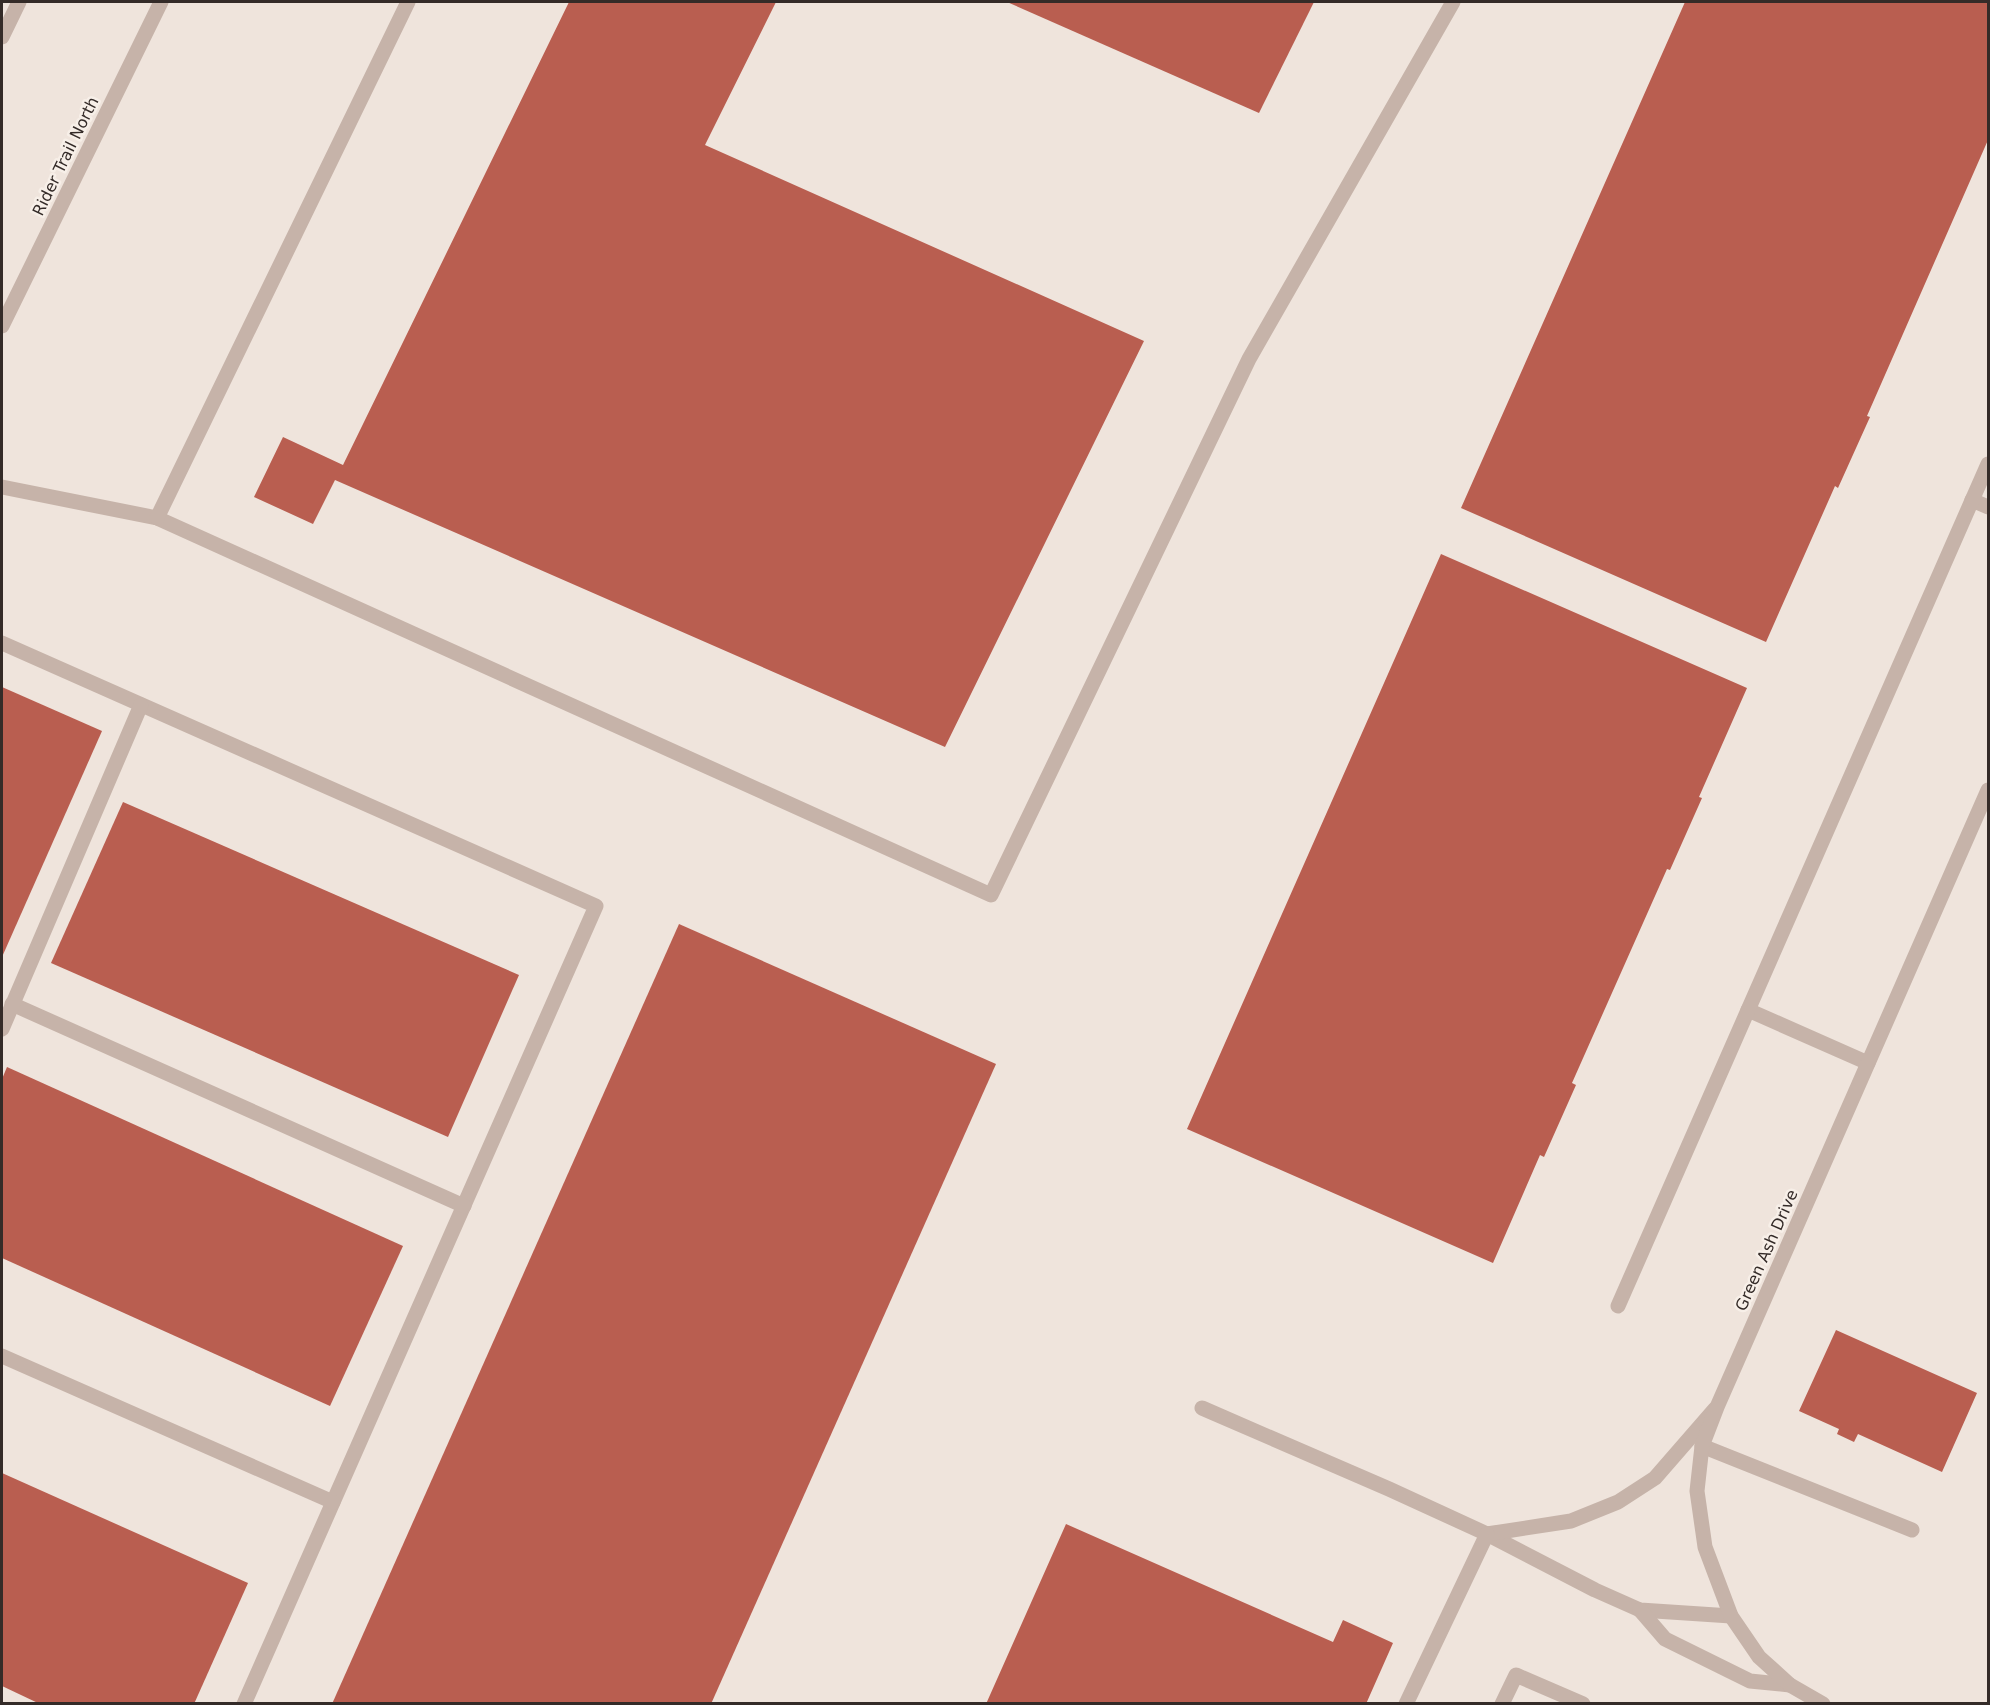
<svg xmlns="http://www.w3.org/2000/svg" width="1990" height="1705" font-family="'DejaVu Sans',sans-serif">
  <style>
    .building { fill: #b95e50 }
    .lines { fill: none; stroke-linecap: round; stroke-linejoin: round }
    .service { stroke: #c6b3a9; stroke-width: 15 }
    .minor { stroke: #c6b3a9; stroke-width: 15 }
    .tertiary { stroke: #c6b3a9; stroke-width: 15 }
    .labels { text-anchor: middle; stroke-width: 5; stroke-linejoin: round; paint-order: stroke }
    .street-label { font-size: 16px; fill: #342b28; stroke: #f7efe8 }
  </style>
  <rect width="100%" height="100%" fill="#efe4dc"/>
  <g class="building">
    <polygon points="569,2 776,2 705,145 1144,341 945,747 335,480 313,524 254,497 283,437 343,465"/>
    <polygon points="1007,2 1314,2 1259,113"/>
    <polygon points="1685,2 1988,2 1988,140 1867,416 1870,417 1838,488 1835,486 1766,642 1461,508"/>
    <polygon points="1441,554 1747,688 1699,797 1702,798 1670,870 1667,869 1572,1083 1576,1085 1544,1157 1540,1155 1493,1263 1187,1129"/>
    <polygon points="2,687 102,731 2,957"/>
    <polygon points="123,802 519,975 448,1137 51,963"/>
    <polygon points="679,924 996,1064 711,1704 332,1704"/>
    <polygon points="7,1067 403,1246 330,1406 2,1258 2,1079"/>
    <polygon points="1836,1330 1977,1393 1942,1472 1858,1434 1854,1442 1837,1434 1839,1429 1799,1411"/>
    <polygon points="2,1473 248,1583 194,1704 40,1704 2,1686"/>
    <polygon points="1066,1524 1333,1642 1343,1620 1393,1643 1366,1704 986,1704"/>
  </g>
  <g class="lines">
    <g class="service">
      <polyline points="2,487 157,518 991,895 1249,359 1453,2"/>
      <polyline points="1972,500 1988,507"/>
      <polyline points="157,518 408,2"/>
      <polyline points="2,643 596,906 244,1704"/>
      <polyline points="12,1004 464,1206"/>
      <polyline points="1748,1010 1868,1063"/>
      <polyline points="2,1029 141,705"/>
      <polyline points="1618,1306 1988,464"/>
      <polyline points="2,1356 333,1502"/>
      <polyline points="1202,1408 1389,1489 1487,1534 1595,1590 1640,1610 1731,1616"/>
      <polyline points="1702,1446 1912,1530"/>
      <polyline points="1487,1534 1571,1521 1618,1502 1655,1478 1715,1409"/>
      <polyline points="1640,1610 1665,1639 1750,1681 1790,1685"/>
      <polyline points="1406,1704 1487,1534"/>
      <polyline points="1502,1704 1516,1675 1583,1704"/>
    </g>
    <polyline class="minor" points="1823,1704 1790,1685 1759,1657 1731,1616 1705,1547 1697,1491 1702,1446 1717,1407 1988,790"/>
    <g class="tertiary">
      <polyline points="2,37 19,2"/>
      <polyline points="2,326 161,2"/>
    </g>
  </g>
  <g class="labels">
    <g class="street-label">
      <text transform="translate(65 156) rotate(-64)" y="6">Rider Trail North</text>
      <text transform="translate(1766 1250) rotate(-66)" y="6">Green Ash Drive</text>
    </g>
  </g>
  <rect width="1990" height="1705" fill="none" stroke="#342b28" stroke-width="6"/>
</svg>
